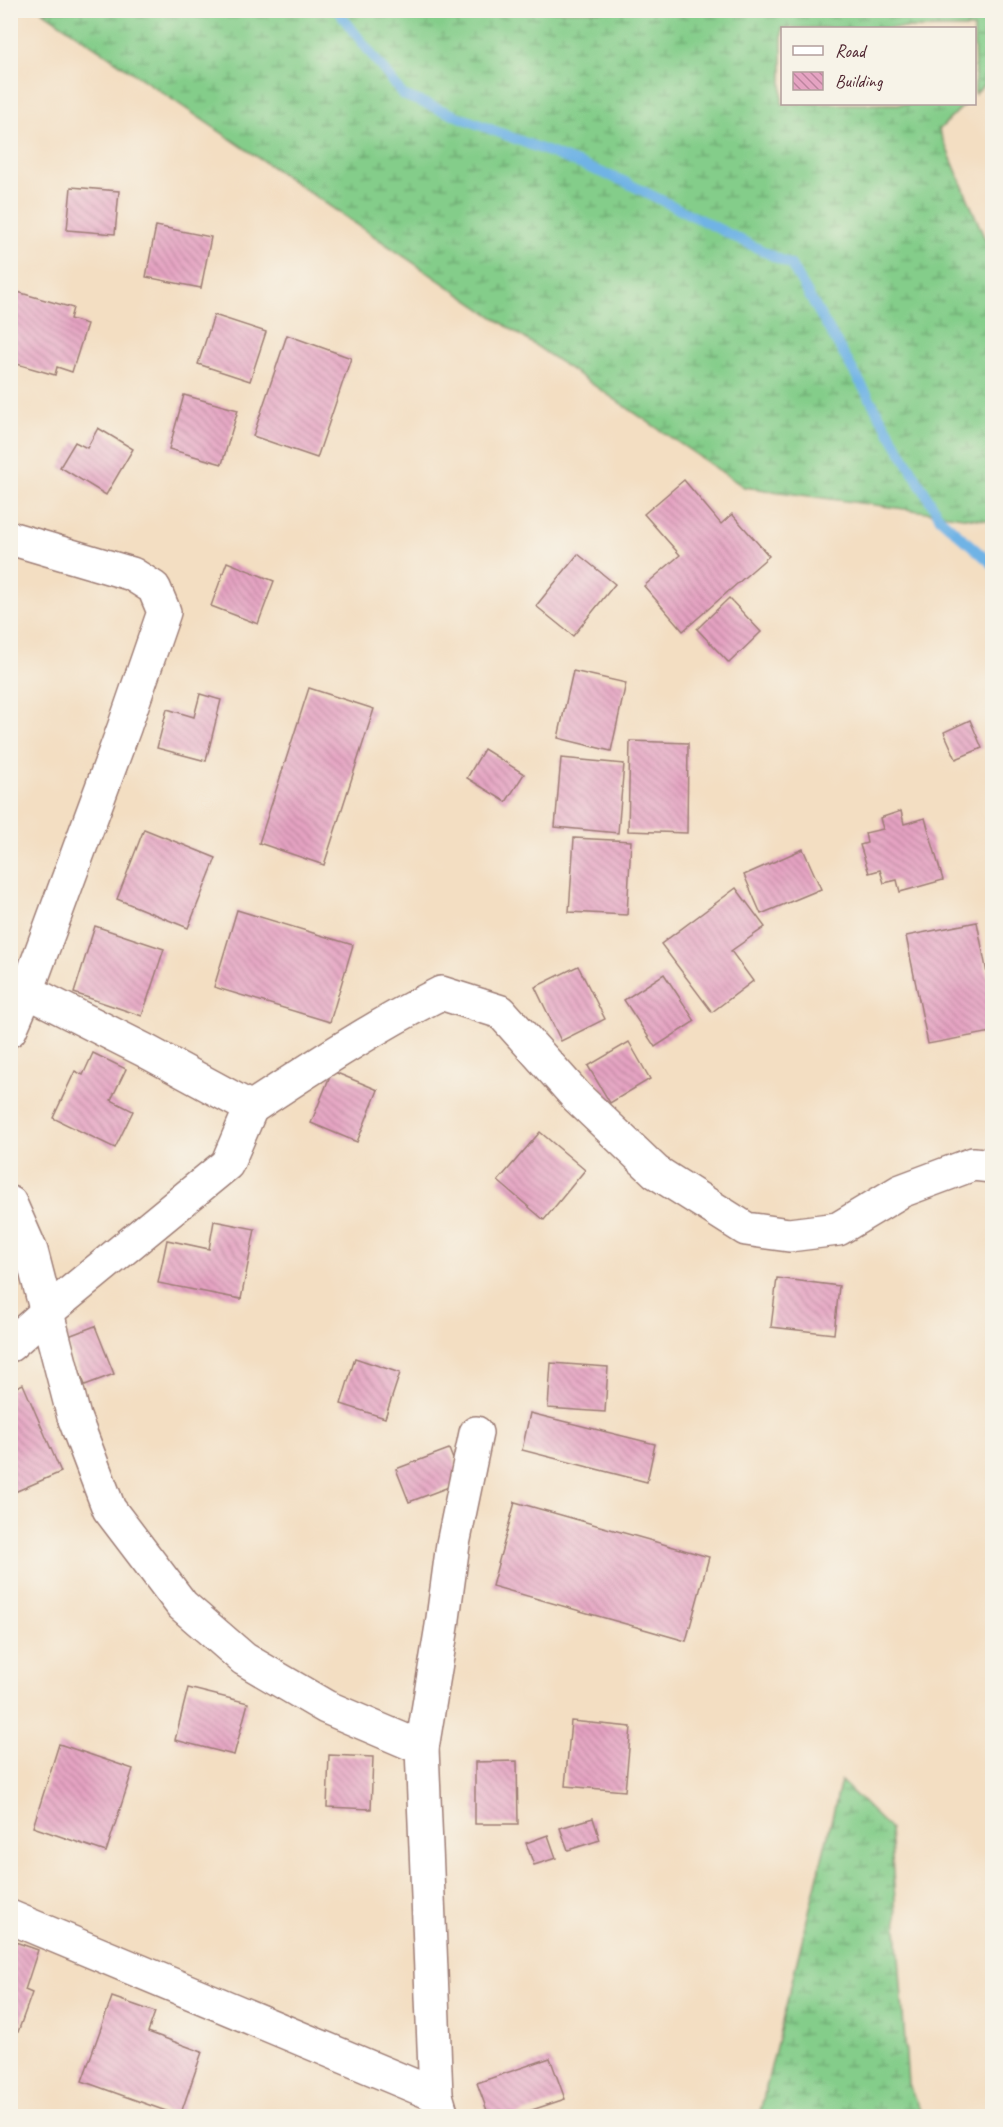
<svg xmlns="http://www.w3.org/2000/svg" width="1003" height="2127" font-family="Caveat,sans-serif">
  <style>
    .wetland { fill: url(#wetland-marsh); stroke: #67765a; stroke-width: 1.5 }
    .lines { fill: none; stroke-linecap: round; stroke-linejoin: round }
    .stream { stroke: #6fb3e5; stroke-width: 10 }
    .building { fill: url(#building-back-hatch) }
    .minor-casing { stroke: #9e7e76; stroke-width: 36 }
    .minor { stroke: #fff; stroke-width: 33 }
  </style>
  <defs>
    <pattern id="wetland-marsh" width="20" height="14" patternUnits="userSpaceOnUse" patternTransform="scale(1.5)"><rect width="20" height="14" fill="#84cd8a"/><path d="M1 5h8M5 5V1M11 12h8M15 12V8" fill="none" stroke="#6ea671"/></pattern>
    <pattern id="building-back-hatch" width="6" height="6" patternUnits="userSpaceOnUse" patternTransform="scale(1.5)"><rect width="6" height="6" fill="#e5a3c2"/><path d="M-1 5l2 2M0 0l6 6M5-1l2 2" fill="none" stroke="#bc849e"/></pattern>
  </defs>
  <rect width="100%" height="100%" fill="#f7f3e8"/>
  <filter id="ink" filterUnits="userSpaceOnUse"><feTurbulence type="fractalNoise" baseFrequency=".0167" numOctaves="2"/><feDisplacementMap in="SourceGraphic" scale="12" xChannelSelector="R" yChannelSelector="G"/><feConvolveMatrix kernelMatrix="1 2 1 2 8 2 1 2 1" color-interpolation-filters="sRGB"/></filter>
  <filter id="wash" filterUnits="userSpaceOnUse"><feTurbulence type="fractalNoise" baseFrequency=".008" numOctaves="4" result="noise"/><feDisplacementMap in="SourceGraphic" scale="24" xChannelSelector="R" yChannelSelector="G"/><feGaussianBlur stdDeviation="1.35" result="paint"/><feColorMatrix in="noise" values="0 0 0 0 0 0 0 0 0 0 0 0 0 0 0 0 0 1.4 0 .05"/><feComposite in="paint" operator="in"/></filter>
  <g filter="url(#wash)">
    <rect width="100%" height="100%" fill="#f3dec2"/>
    <g class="wetland">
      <polygon points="42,11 992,11 992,77 975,94 974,28 782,28 782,104 965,104 939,130 992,256 992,521 744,487"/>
      <polygon points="841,1781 890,1829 908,2084 923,2116 759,2116"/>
    </g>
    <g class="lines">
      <polyline class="stream" points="337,10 403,95 623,181 791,265 940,518 992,564"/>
    </g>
    <g id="blocks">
      <g class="building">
        <polygon points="71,187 119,191 115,234 67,230"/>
        <polygon points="156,226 211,237 201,288 146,277"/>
        <polygon points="14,291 73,308 70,319 87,324 72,372 57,367 55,375 10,362 10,302"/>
        <polygon points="214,315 266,332 250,381 198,364"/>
        <polygon points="287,335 351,358 317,458 253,436"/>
        <polygon points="184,395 238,410 222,464 169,449"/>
        <polygon points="98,428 133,449 106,495 60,467 75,442 87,448"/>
        <polygon points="684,480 721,524 732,514 769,556 683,631 644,586 680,555 644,514"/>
        <polygon points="578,554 615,584 573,636 536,606"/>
        <polygon points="227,562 274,581 258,624 211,606"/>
        <polygon points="729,598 761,632 729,663 697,629"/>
        <polygon points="573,671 626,683 611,751 558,738"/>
        <polygon points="309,688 374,709 324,865 259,843"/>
        <polygon points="200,694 221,700 206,761 157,748 167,709 194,717"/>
        <polygon points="970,720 982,748 956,759 944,732"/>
        <polygon points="630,741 688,743 687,833 628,831"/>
        <polygon points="484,749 524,774 506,802 467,778"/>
        <polygon points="561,758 624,764 618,833 555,827"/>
        <polygon points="901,811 904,824 925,818 943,880 900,892 897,880 884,883 880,870 869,873 860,845 867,843 865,833 883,829 880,818"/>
        <polygon points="144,829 216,858 188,928 117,899"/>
        <polygon points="574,838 631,841 627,915 569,912"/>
        <polygon points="803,849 821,889 761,914 744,875"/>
        <polygon points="736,888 765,927 731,951 753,981 712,1012 661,944"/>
        <polygon points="237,910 353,945 330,1022 214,987"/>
        <polygon points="977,922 992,999 992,1032 928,1044 906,936"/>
        <polygon points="95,926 164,949 142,1016 74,993"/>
        <polygon points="578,966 605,1019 561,1041 535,987"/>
        <polygon points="664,974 695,1021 655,1047 624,1000"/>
        <polygon points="629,1042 650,1079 610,1103 588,1066"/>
        <polygon points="93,1053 126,1069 111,1100 133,1111 115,1148 53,1118 75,1071 83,1075"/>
        <polygon points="332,1071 378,1090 357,1142 311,1123"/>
        <polygon points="540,1132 585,1170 544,1220 498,1181"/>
        <polygon points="214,1221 255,1229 241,1299 158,1283 167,1240 209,1249"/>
        <polygon points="777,1278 839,1286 834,1334 771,1327"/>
        <polygon points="95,1326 114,1374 85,1385 66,1337"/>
        <polygon points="355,1358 400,1373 385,1418 341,1404"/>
        <polygon points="551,1363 608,1367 605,1412 548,1408"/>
        <polygon points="23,1384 61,1472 10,1494 10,1390"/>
        <polygon points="530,1413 655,1444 647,1482 522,1450"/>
        <polygon points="449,1449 462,1482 409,1502 396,1469"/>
        <polygon points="515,1502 709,1557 686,1641 492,1586"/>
        <polygon points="188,1688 248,1703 234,1755 175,1740"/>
        <polygon points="571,1721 631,1727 625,1791 565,1786"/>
        <polygon points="59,1744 133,1769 106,1852 33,1827"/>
        <polygon points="329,1755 373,1757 371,1809 327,1807"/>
        <polygon points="517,1761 518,1824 475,1824 475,1762"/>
        <polygon points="593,1818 600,1840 568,1850 560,1828"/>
        <polygon points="548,1835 556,1858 534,1865 526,1843"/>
        <polygon points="10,1940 38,1950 25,1990 32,1993 18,2032 10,2029"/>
        <polygon points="112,1997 155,2012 148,2032 202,2052 180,2116 82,2081"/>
        <polygon points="550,2058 565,2099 514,2116 489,2116 477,2083"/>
      </g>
    </g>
  </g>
  <g filter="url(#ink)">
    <use href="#blocks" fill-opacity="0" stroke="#9e7e76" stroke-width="1.5"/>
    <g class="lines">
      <g class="minor-casing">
        <g id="minor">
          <polyline points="10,538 132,574 154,588 164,612 124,728 27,991 10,1030"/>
          <path d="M10 986 27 991 144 1050 251 1108C313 1067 375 1026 441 993L501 1012 577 1097 656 1172 746 1229 789 1235 838 1229 901 1191 973 1164 992 1166"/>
          <polyline points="10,1203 31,1251 74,1417 109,1509 182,1605 244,1659 326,1707 422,1748"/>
          <polyline points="10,1345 47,1312 227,1164 251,1108"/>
          <polyline points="10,1917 436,2095"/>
          <polyline points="442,2116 436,2095 422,1748 442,1626 453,1544 476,1433"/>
        </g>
      </g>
      <use href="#minor" class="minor"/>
    </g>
  </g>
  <rect width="1003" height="2127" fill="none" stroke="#f7f3e8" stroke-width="36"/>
  <rect x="781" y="27" width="195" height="78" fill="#f7f3e8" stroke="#b29e9c" stroke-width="1.5"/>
  <rect x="793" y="46" width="30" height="9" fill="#ffffff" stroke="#b29e9c" stroke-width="1.5"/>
  <text x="835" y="57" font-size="18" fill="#4a1f2b">Road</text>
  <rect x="793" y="72" width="30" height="18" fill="url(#building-back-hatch)" stroke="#b29e9c" stroke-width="1.5"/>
  <text x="835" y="87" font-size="18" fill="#4a1f2b">Building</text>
</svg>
